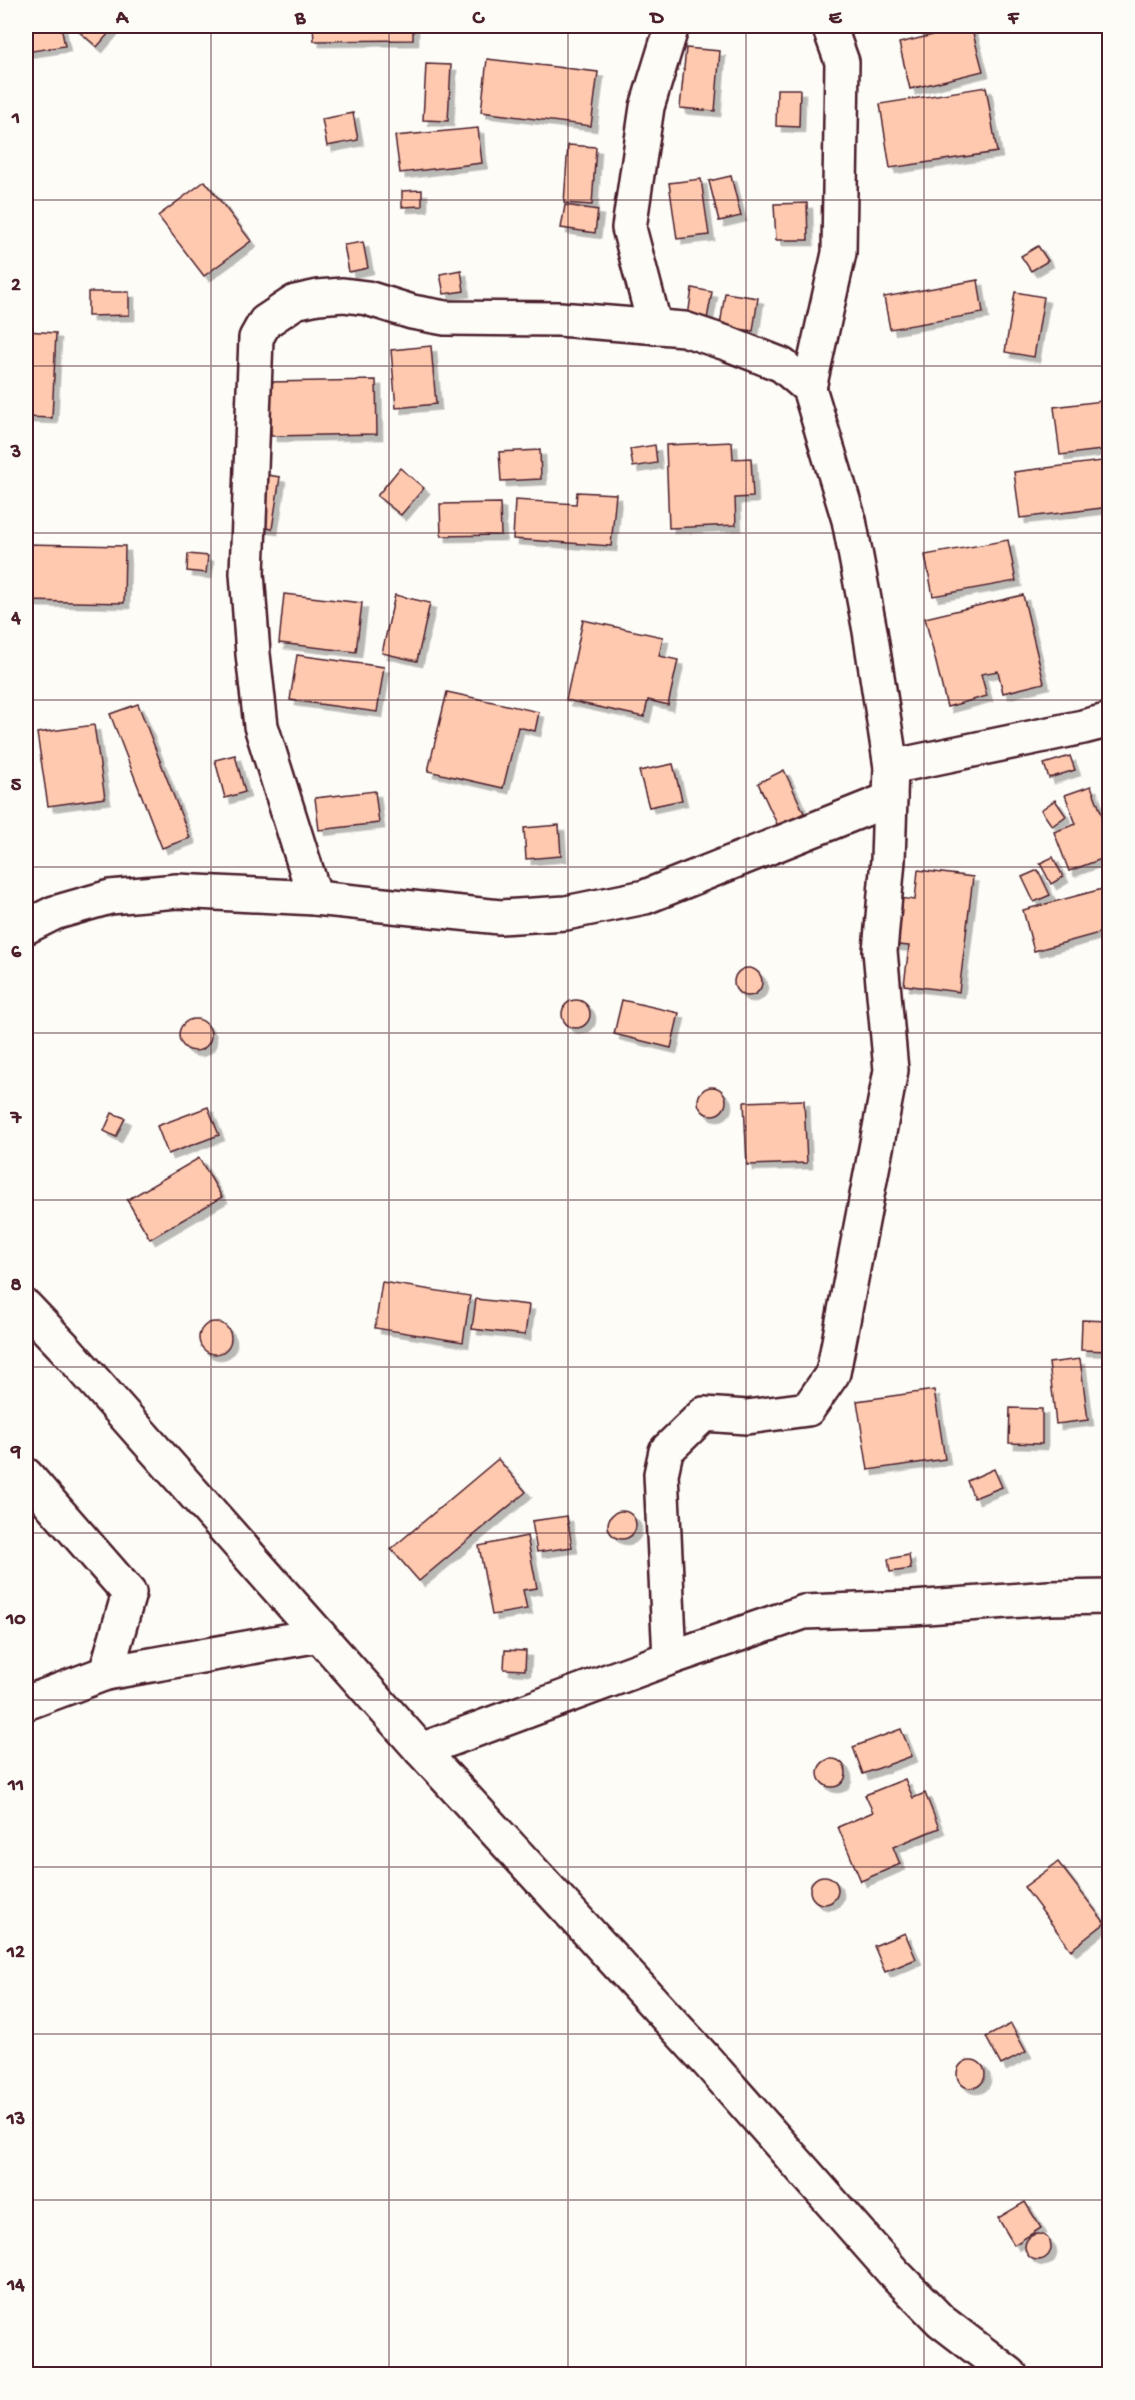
<svg xmlns="http://www.w3.org/2000/svg" width="1135" height="2400" font-family="'Gochi Hand',sans-serif">
  <style>
    .building { fill: #fec9af; stroke: #4a1f2b; stroke-width: 1.5; filter: url(#shadow) }
    .lines { fill: none; stroke-linecap: round; stroke-linejoin: round }
    .minor-casing { stroke: #4a1f2b; stroke-width: 38 }
    .minor { stroke: #fdfcf7; stroke-width: 33 }
    .grid { fill: none; stroke: #4a1f2b; stroke-width: 1.5; stroke-opacity: 0.55 }
    .neatline { fill: none; stroke: #4a1f2b; stroke-width: 2 }
    .grid-label { font-size: 20px; text-anchor: middle; font-weight: bold; fill: #4a1f2b }
  </style>
  <defs>
    <filter id="shadow"><feDropShadow dx="5.5" dy="5.5" stdDeviation="0" flood-color="#0004"/></filter>
  </defs>
  <rect width="100%" height="100%" fill="#fdfcf7"/>
  <filter id="ink" filterUnits="userSpaceOnUse"><feTurbulence type="fractalNoise" baseFrequency=".0167" numOctaves="2"/><feDisplacementMap in="SourceGraphic" scale="12" xChannelSelector="R" yChannelSelector="G"/><feConvolveMatrix kernelMatrix="1 2 1 2 8 2 1 2 1" color-interpolation-filters="sRGB"/></filter>
  <g filter="url(#ink)">
    <g class="building">
      <polygon points="26,26 61,26 65,46 26,52"/>
      <polygon points="77,26 115,26 97,47 75,28"/>
      <polygon points="313,26 413,26 413,40 314,41"/>
      <polygon points="971,26 983,71 910,89 899,43"/>
      <polygon points="686,48 720,51 715,111 680,108"/>
      <polygon points="487,59 598,72 591,126 481,112"/>
      <polygon points="426,64 451,65 448,121 423,120"/>
      <polygon points="986,87 997,152 890,168 880,104"/>
      <polygon points="777,89 800,89 799,127 776,126"/>
      <polygon points="353,113 358,140 327,146 322,119"/>
      <polygon points="478,128 482,163 400,173 395,136"/>
      <polygon points="568,145 596,147 592,205 564,203"/>
      <polygon points="731,176 741,216 719,221 709,181"/>
      <polygon points="701,179 709,235 677,239 669,183"/>
      <polygon points="205,181 251,241 204,276 158,216"/>
      <polygon points="422,190 422,206 402,207 402,191"/>
      <polygon points="807,203 808,240 776,240 774,204"/>
      <polygon points="565,205 598,210 595,233 561,228"/>
      <polygon points="363,242 368,268 349,272 344,245"/>
      <polygon points="1038,246 1048,261 1031,271 1021,256"/>
      <polygon points="461,270 464,291 444,294 440,274"/>
      <polygon points="978,280 983,313 890,329 884,297"/>
      <polygon points="692,288 712,292 707,319 688,317"/>
      <polygon points="88,292 129,292 129,315 88,316"/>
      <polygon points="1015,292 1044,297 1034,357 1005,352"/>
      <polygon points="725,293 758,298 753,331 720,326"/>
      <polygon points="26,331 56,333 52,418 26,417"/>
      <polygon points="431,346 436,404 396,408 391,350"/>
      <polygon points="376,380 377,434 271,436 270,382"/>
      <polygon points="1110,400 1110,449 1060,455 1054,407"/>
      <polygon points="732,442 733,459 751,458 753,497 735,498 736,525 669,528 666,445"/>
      <polygon points="655,445 657,463 633,467 630,449"/>
      <polygon points="540,450 541,479 501,481 499,452"/>
      <polygon points="1110,460 1110,507 1020,518 1014,472"/>
      <polygon points="400,468 424,488 401,515 377,496"/>
      <polygon points="260,474 280,477 272,529 252,526"/>
      <polygon points="577,492 616,494 611,546 513,539 515,500 576,504"/>
      <polygon points="500,503 501,535 441,536 440,504"/>
      <polygon points="1008,540 1016,581 933,596 925,555"/>
      <polygon points="26,544 125,546 124,603 26,601"/>
      <polygon points="188,554 208,556 206,573 187,571"/>
      <polygon points="284,594 362,603 356,652 279,643"/>
      <polygon points="395,595 430,603 417,661 382,653"/>
      <polygon points="1023,595 1044,683 1003,693 998,671 981,674 987,696 947,707 925,618"/>
      <polygon points="583,620 663,637 659,656 678,660 668,705 648,700 644,717 566,700"/>
      <polygon points="297,655 384,667 377,712 290,700"/>
      <polygon points="447,692 539,712 535,731 518,727 503,788 428,771"/>
      <polygon points="138,704 190,838 162,848 110,714"/>
      <polygon points="94,725 105,798 48,806 37,733"/>
      <polygon points="235,755 245,792 225,798 215,760"/>
      <polygon points="1070,756 1075,770 1049,778 1044,764"/>
      <polygon points="673,764 682,800 649,807 639,771"/>
      <polygon points="784,770 804,813 778,826 758,783"/>
      <polygon points="1091,786 1110,836 1110,856 1069,871 1054,832 1076,824 1065,795"/>
      <polygon points="375,791 379,823 319,830 315,798"/>
      <polygon points="1055,800 1066,816 1052,826 1041,810"/>
      <polygon points="559,825 561,856 526,859 524,828"/>
      <polygon points="1053,857 1063,877 1051,884 1040,863"/>
      <polygon points="918,870 973,877 959,992 904,985 909,946 886,944 891,897 915,900"/>
      <polygon points="1038,870 1050,895 1034,902 1022,877"/>
      <polygon points="1110,887 1110,930 1034,951 1023,910"/>
      <circle cx="748" cy="982" r="14"/>
      <polygon points="622,1000 679,1013 671,1048 614,1034"/>
      <circle cx="576" cy="1014" r="14"/>
      <circle cx="195" cy="1035" r="16"/>
      <circle cx="712" cy="1101" r="14"/>
      <polygon points="804,1100 807,1163 747,1165 744,1102"/>
      <polygon points="208,1107 219,1135 168,1154 157,1126"/>
      <polygon points="112,1113 125,1118 116,1137 104,1131"/>
      <polygon points="199,1158 222,1197 150,1239 127,1200"/>
      <polygon points="382,1282 470,1296 463,1342 375,1328"/>
      <polygon points="476,1299 529,1305 525,1335 472,1329"/>
      <polygon points="1082,1320 1110,1321 1110,1351 1081,1350"/>
      <circle cx="215" cy="1338" r="16"/>
      <polygon points="1080,1359 1088,1420 1056,1424 1049,1363"/>
      <polygon points="934,1390 945,1459 868,1470 857,1401"/>
      <polygon points="1010,1408 1042,1409 1042,1444 1009,1443"/>
      <polygon points="498,1459 526,1492 419,1581 391,1549"/>
      <polygon points="994,1469 1002,1487 974,1498 967,1481"/>
      <circle cx="622" cy="1525" r="14"/>
      <polygon points="567,1516 572,1547 537,1552 532,1521"/>
      <polygon points="527,1536 537,1588 523,1590 527,1609 492,1615 479,1546"/>
      <polygon points="909,1555 911,1569 890,1572 888,1559"/>
      <polygon points="505,1650 526,1651 525,1670 504,1669"/>
      <polygon points="901,1729 912,1756 863,1774 853,1747"/>
      <circle cx="832" cy="1773" r="14"/>
      <polygon points="905,1779 913,1798 925,1793 939,1828 893,1847 900,1864 861,1881 838,1827 873,1812 865,1795"/>
      <polygon points="1058,1862 1105,1923 1071,1950 1024,1887"/>
      <circle cx="824" cy="1890" r="14"/>
      <polygon points="905,1933 916,1959 885,1972 874,1946"/>
      <polygon points="1011,2024 1026,2052 1001,2065 986,2037"/>
      <circle cx="971" cy="2074" r="14"/>
      <polygon points="1025,2202 1041,2228 1014,2245 998,2218"/>
      <circle cx="1038" cy="2247" r="13"/>
    </g>
    <g class="lines">
      <g class="minor-casing">
        <g id="minor">
          <polyline points="655,327 629,228 647,107 672,26"/>
          <polyline points="809,388 839,253 842,62 829,26"/>
          <polyline points="891,767 1083,727 1110,720"/>
          <polyline points="315,898 261,726 253,654 247,573 256,338 265,322 295,302 318,297 343,295 367,298 412,312 445,318 559,319 684,329 726,343 782,365 809,388 849,520 870,631 891,767 888,860 880,951 891,1070 833,1373 808,1409 747,1417 704,1414 666,1451 661,1474 670,1658"/>
          <polyline points="26,927 54,913 110,897 177,891 315,898 500,917 566,913 645,897 890,799"/>
          <polyline points="26,1307 65,1348 421,1750 707,2061 893,2272 941,2321 1010,2374"/>
          <polyline points="26,1475 129,1593 106,1673"/>
          <polyline points="26,1703 106,1673 319,1635"/>
          <polyline points="421,1750 670,1658 804,1612 913,1608 1049,1598 1110,1597"/>
        </g>
      </g>
      <use href="#minor" class="minor"/>
    </g>
  </g>
  <path class="grid" d="M211 26V2374M389 26V2374M568 26V2374M746 26V2374M924 26V2374M26 200H1110M26 366H1110M26 533H1110M26 700H1110M26 867H1110M26 1033H1110M26 1200H1110M26 1367H1110M26 1533H1110M26 1700H1110M26 1867H1110M26 2034H1110M26 2200H1110"/>
  <rect width="1135" height="2400" fill="none" stroke="#fdfcf7" stroke-width="66"/>
  <rect x="33" y="33" width="1069" height="2334" class="neatline"/>
  <g class="grid-label">
    <text x="122" y="23">A</text>
    <text x="300" y="23">B</text>
    <text x="478" y="23">C</text>
    <text x="657" y="23">D</text>
    <text x="835" y="23">E</text>
    <text x="1013" y="23">F</text>
    <text x="16" y="123">1</text>
    <text x="16" y="290">2</text>
    <text x="16" y="457">3</text>
    <text x="16" y="623">4</text>
    <text x="16" y="790">5</text>
    <text x="16" y="957">6</text>
    <text x="16" y="1123">7</text>
    <text x="16" y="1290">8</text>
    <text x="16" y="1457">9</text>
    <text x="16" y="1624">10</text>
    <text x="16" y="1790">11</text>
    <text x="16" y="1957">12</text>
    <text x="16" y="2124">13</text>
    <text x="16" y="2290">14</text>
  </g>
</svg>
